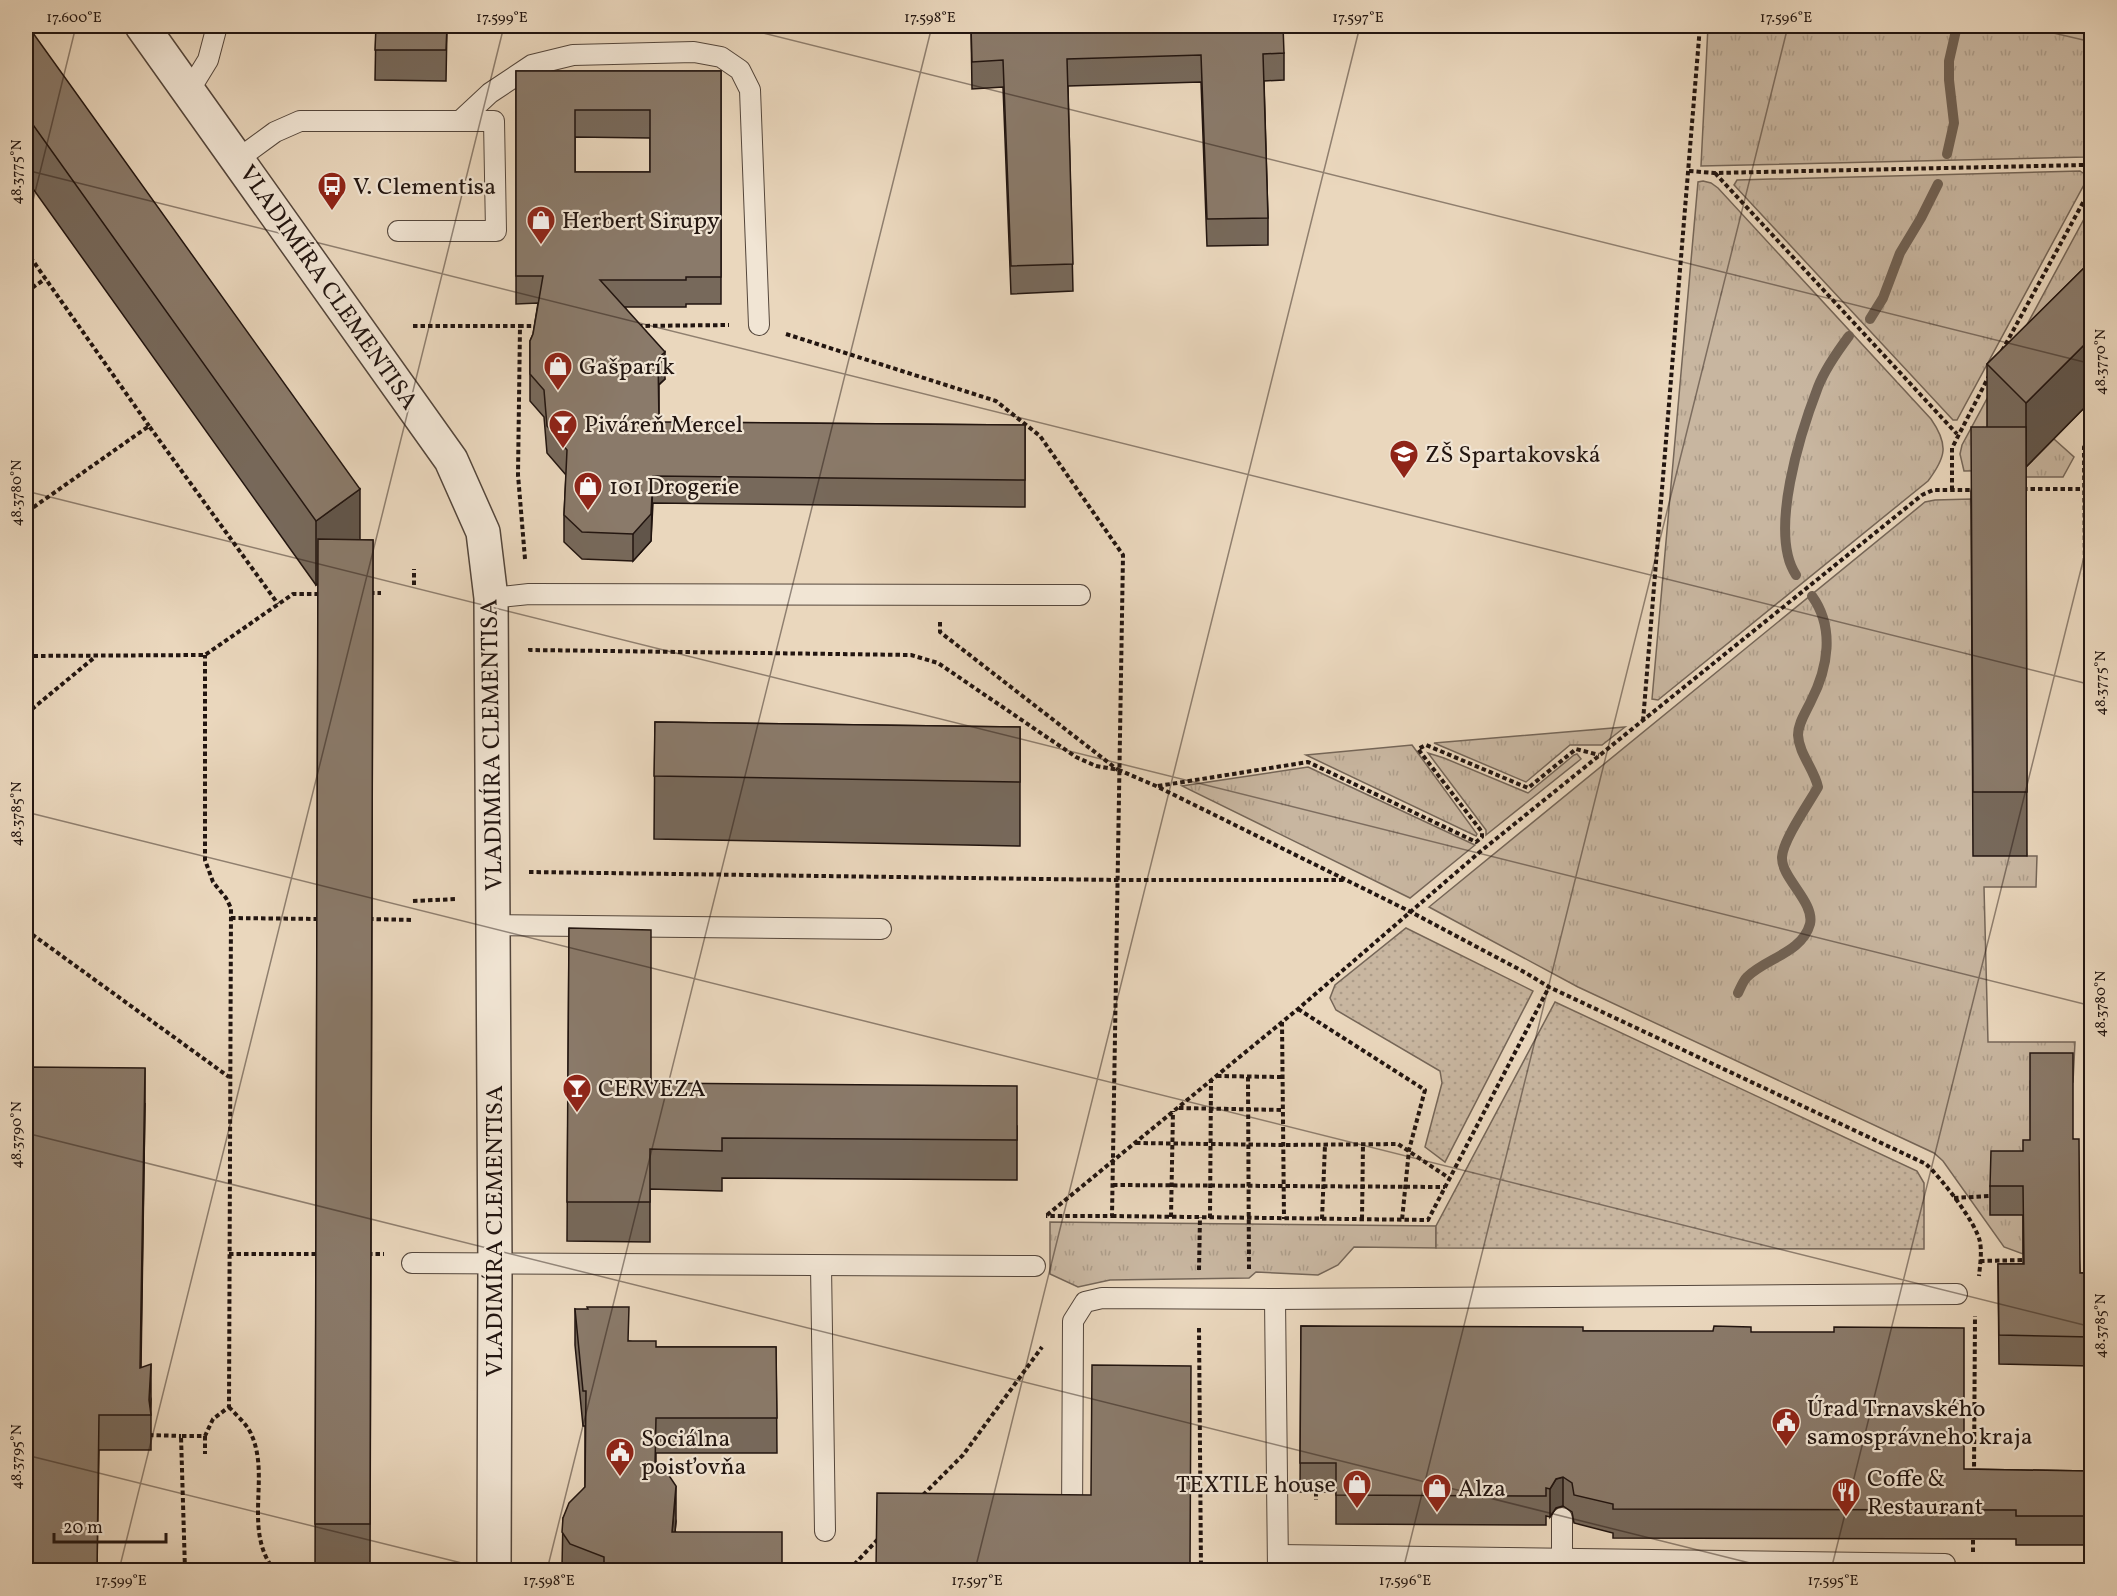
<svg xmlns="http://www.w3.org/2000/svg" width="2117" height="1596" font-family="Vollkorn,serif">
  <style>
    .grass { fill: url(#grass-tufts); stroke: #756658; stroke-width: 1.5 }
    .park { fill: url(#park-dots); stroke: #756658; stroke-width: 1.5 }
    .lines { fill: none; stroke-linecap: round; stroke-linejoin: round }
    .stream { stroke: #716254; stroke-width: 10 }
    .service-casing { stroke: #54463b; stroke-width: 22 }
    .minor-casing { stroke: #54463b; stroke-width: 36 }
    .path { stroke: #221510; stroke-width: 4; stroke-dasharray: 4.5 3; stroke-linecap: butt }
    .service { stroke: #f1e5d4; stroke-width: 20 }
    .minor { stroke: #f1e5d4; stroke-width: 33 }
    .wall { fill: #77695b; stroke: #221510; stroke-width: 1.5; fill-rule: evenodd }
    .shaded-wall { fill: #61554a; stroke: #221510; stroke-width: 1.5 }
    .building { fill: #8a7a6a; stroke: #221510; stroke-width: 1.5; fill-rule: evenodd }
    .ticks { fill: none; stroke: #221510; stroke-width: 1.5; stroke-opacity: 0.45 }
    .labels { text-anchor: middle; stroke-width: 4.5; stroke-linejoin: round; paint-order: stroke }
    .poi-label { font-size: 24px; fill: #221510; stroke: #f1e5d4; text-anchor: start }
    .street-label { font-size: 24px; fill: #221510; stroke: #f1e5d4 }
    .neatline { fill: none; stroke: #221510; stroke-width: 2 }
    .ticks-label { font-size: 15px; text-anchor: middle; fill: #221510 }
  </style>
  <defs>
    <pattern id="grass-tufts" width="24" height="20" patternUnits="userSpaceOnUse" patternTransform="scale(1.5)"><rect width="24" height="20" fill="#c8b6a0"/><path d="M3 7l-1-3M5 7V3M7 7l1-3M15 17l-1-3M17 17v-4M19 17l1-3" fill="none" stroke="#ac9c89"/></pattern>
    <pattern id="park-dots" width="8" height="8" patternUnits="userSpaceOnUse" patternTransform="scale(1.5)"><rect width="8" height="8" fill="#c8b6a0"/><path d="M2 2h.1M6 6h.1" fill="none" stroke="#ac9c89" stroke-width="1.8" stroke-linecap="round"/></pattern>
  </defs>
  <rect width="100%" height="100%" fill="#ead7bd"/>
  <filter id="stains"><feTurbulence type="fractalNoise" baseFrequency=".00333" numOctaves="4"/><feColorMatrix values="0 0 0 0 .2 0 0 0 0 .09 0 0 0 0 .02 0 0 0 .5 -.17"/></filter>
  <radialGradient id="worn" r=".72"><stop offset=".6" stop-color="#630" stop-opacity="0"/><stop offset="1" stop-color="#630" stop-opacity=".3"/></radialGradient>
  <g class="grass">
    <polygon points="1708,26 2085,26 2092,31 2091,151 2086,151 2086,157 1701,166"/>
    <polygon points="2080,171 2086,175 2086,181 1957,420 1953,420 1734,185 1737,180"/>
    <path d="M1703 181 1711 183 1718 188 1931 419C1949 445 1946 457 1928 481L1658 700 1652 699 1698 182Z"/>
    <polygon points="2091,206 2091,325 2054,439 2074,457 2063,477 2019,477 2020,470 1964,471 1960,454 1962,445"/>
    <polygon points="1971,499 2027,856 2037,856 2036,887 1984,887 1988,1042 2075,1042 2073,1082 2030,1081 2031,1152 2023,1169 2023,1254 2004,1247 1943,1161 1934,1153 1578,987 1429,907 1925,502 1935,500"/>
    <polygon points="1625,727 1602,745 1570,745 1526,782 1434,743"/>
    <polygon points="1412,745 1477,834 1476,836 1306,755"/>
    <polygon points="1428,753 1444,758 1528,793 1574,755 1577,754 1581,759 1486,835 1486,830"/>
    <polygon points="1308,767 1475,845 1410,898 1182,786"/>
    <polygon points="1050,1222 1436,1226 1436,1248 1354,1247 1338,1265 1318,1275 1256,1272 1249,1278 1110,1280 1078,1287 1050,1274"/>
  </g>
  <g class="park">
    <polygon points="1406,928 1533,991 1445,1162 1425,1147 1442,1083 1440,1071 1336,1010 1330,998 1335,985"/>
    <polygon points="1555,1002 1917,1171 1924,1183 1924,1249 1436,1248 1436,1226"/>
  </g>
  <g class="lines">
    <g class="stream">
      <polyline points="1947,154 1954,123 1949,80 1949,61 1957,26"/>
      <polyline points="1870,319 1883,298 1900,253 1921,218 1938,184"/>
      <path d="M1796 575C1768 533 1801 431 1818 387 1825 369 1837 352 1849 336"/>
      <path d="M1738 993C1741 987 1743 981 1747 977 1766 958 1802 953 1810 924 1815 902 1781 878 1782 857 1783 840 1809 803 1818 787 1814 769 1799 754 1798 735 1798 723 1806 712 1811 701 1828 668 1835 628 1812 596"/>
    </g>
    <g class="service-casing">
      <g id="service">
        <polyline points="189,91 208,60 217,26"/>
        <polyline points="461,120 490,93 532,65 573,55 694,52 721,57 740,70 750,90 759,325"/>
        <polyline points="238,159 275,132 300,121 494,121 496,231 398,231"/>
        <polyline points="491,598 529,594 1080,595"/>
        <polyline points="493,925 881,929"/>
        <polyline points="412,1263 1035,1266"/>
        <polyline points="821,1266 825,1531"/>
        <polyline points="1275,1299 1278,1570"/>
        <polyline points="1072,1521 1073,1321 1085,1302 1102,1298 1275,1299 1957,1294"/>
        <polyline points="1278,1555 1945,1564 1945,1570"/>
        <polyline points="1562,1559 1562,1518"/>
      </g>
    </g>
    <g class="minor-casing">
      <polyline id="minor" points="142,26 451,460 483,532 491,598 495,1265 494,1570"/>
    </g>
    <g class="path">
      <polyline points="2091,26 2092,26"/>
      <polyline points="1689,171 1714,173 2084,165 2092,163"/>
      <polyline points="1715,173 1957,434"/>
      <polyline points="26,251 149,426"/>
      <polyline points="26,292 45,279"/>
      <polyline points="413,326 520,326"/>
      <polyline points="638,326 729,325"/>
      <polyline points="786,334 996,401 1040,436 1123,555 1112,1216 1046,1216"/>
      <polyline points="2002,351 2092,186"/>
      <polyline points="2023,489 2085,489"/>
      <polyline points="1952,490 1952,448 1990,374"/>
      <polyline points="525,559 518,475 520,326 537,326"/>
      <polyline points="414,585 414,569"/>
      <polyline points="370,593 381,593"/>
      <polyline points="940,622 940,632 1118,770"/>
      <path d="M530 648V650L911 655 938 663 1076 757 1096 766 1119 770 1156 786 1411 912 1526 973 1549 987 1926 1164C1941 1178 1976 1222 1980 1242 1982 1253 1980 1266 1979 1276"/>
      <polyline points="26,656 205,655 293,594 320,594"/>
      <polyline points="28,656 31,509 149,426 278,604"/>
      <polyline points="26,714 95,657"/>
      <polyline points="1643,721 1700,26"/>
      <polyline points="1158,786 1308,762 1476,842 1482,837 1482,832 1418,749 1426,745 1528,788 1576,749 1599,755"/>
      <polyline points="529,872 1116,880 1346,880"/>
      <polyline points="413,901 457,899"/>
      <polyline points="231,918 320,919"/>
      <polyline points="369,919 413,920"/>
      <polyline points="26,930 229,1077"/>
      <polyline points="1298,1009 1425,1090 1409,1150 1402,1220"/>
      <polyline points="1282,1022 1284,1219"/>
      <polyline points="1217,1076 1282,1077"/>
      <polyline points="1248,1077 1249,1271"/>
      <polyline points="1179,1108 1283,1110"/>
      <polyline points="1136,1143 1283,1145 1398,1144 1449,1178"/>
      <polyline points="1113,1185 1445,1187"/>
      <polyline points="1954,1198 1990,1196"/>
      <polyline points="1047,1215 1298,1009 1481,851 1922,495 1933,490 1974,490"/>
      <polyline points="1112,1216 1428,1220 1549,987"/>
      <polyline points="1171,1217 1173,1111"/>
      <polyline points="1210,1218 1211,1080"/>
      <polyline points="1322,1219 1325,1145"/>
      <polyline points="1362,1219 1363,1144"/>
      <polyline points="229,1254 321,1254"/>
      <polyline points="368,1254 384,1254"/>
      <polyline points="2090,1260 2084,447 2092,440"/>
      <polyline points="1980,1261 2027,1260"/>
      <polyline points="1199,1270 1200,1217"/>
      <polyline points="1199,1328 1201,1570"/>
      <path d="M229 1407C237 1416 248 1425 252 1436 270 1478 243 1530 274 1570"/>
      <polyline points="149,1435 181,1436"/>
      <polyline points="205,1436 205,1454"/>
      <polyline points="1974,1474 1975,1316"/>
      <polyline points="1316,1492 1316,1500"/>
      <polyline points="923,1495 963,1455 1042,1347"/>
      <polyline points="1973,1552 1973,1535"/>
      <polyline points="185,1570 181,1436 205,1436 213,1419 229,1407 231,908 226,898 213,882 205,860 205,655"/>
      <polyline points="849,1570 879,1538"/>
    </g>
    <use href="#service" class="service"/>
    <use href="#minor" class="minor"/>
  </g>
  <g class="wall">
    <polygon points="26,26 360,540 373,540 370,1570 315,1570 318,583 316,585 26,179"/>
    <polygon points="376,26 447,26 446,81 375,80"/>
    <polygon points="971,26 1284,53 1284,80 1264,81 1268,218 1268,245 1207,246 1201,82 1068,86 1073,291 1011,294 1003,87 972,89"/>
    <path d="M516 71H721V304H686V307H625L665 379 659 385V422L1025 425V507L653 503 651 541 633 561 582 559 564 542V515L566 475 547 453 544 417 530 401V341L533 334 538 303 516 304ZM575 137 650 138V172H575Z"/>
    <polygon points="2091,261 2091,401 2026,467 2027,856 1973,856 1971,491 1987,427 1987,364"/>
    <polygon points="655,722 1020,727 1020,846 654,839"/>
    <polygon points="569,928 651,1083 1017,1126 1017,1180 722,1178 722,1191 650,1189 650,1242 567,1241"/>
    <polygon points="145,1103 141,1368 151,1399 151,1450 99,1450 97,1570 26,1570"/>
    <polygon points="2073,1139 2080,1273 2091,1273 2091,1366 1999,1364 1998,1264 2023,1264 2023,1215 1990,1215 1990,1186 2023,1151"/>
    <polygon points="575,1309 629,1341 656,1347 776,1347 777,1453 656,1453 656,1466 676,1521 675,1532 782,1570 564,1570 562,1567 563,1518 585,1487 585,1426 583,1426 575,1345"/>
    <polygon points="1301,1326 1583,1331 1751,1332 1964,1469 2088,1471 2091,1468 2091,1545 2016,1545 2016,1539 1613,1538 1613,1533 1574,1523 1572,1512 1563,1506 1556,1508 1550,1517 1546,1516 1546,1525 1336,1524 1336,1492 1300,1492"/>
  </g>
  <g class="shaded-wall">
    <polygon points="2091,338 2091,401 2026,467 2026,403"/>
    <polygon points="665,352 665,379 658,385 658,358"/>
    <polygon points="653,476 651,541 633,561 633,534"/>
    <polygon points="360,489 360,553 316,585 316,521"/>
    <polygon points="145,1068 145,1103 140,1403 140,1368"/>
    <polygon points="151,1364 151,1399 150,1415 149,1400"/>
    <polygon points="1563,1477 1563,1506 1556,1508 1550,1517 1550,1489 1556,1479"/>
    <polygon points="676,1486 676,1521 672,1567 672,1532"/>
  </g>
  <g class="building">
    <polygon points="26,26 28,26 360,489 316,521 26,115"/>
    <polygon points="376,26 447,26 446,50 375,50"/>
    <polygon points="971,26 1283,26 1284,53 1263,54 1268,218 1207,219 1201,55 1067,59 1073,264 1011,266 1003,60 972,62"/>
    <path d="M516 71H721V277H686V280H600L665 352 658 358 659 422 1025 425V480L653 476 651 514 633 534 582 532 564 515 567 450 547 426 544 390 530 374V341L533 334 543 276H516ZM575 110H650V172H575Z"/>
    <polygon points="2091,261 2091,338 2026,403 1987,364"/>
    <polygon points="1971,427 2026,427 2027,792 1973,792"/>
    <polygon points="318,539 373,540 370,1524 315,1524"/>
    <polygon points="655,722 1020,727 1020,782 654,776"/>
    <polygon points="569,928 651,930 651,1083 1017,1086 1017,1140 722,1138 722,1151 650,1149 650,1202 567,1202"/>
    <polygon points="2030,1053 2073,1053 2073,1139 2079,1139 2080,1273 2091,1273 2091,1337 1999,1335 1998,1264 2024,1264 2023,1186 1990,1186 1991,1151 2023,1151 2023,1140 2030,1140"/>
    <polygon points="26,1067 145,1068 140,1368 151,1364 149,1400 151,1415 99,1415 97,1570 26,1570"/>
    <polygon points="587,1307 629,1307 628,1341 656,1341 656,1347 776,1347 777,1418 656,1418 655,1466 668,1474 676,1486 672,1532 782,1532 782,1570 604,1570 604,1557 570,1544 562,1532 563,1518 569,1503 585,1487 586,1391 583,1391 575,1309 588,1309"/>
    <polygon points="1301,1326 1583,1327 1583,1331 1713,1331 1714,1326 1751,1327 1751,1332 1834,1332 1834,1327 1964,1328 1964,1469 2088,1471 2091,1468 2091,1516 2016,1516 2016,1510 1613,1509 1613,1504 1574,1495 1572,1483 1563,1477 1556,1479 1550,1489 1546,1488 1546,1496 1336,1495 1336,1463 1300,1463"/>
    <polygon points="1092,1365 1191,1366 1190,1570 876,1570 877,1493 1091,1495"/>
  </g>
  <path class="ticks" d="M735 26 2092 364M2023 26 2092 42M26 170 2092 685M26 229 76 26M26 491 2092 1006M26 812 2092 1327M26 1133 1778 1570M26 1455 490 1570M119 1570 504 26M547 1570 932 26M975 1570 1360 26M1403 1570 1788 26M1831 1570 2092 525"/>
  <defs>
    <g id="bus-pin" transform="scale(1.5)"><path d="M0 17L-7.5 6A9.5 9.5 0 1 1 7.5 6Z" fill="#8f2418" stroke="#f1e5d4"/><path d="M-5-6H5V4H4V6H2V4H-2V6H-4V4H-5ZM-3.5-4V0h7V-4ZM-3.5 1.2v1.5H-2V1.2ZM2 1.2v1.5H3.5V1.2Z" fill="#fff"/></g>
    <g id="shop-pin" transform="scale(1.5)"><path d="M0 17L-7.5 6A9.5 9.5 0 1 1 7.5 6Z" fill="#8f2418" stroke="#f1e5d4"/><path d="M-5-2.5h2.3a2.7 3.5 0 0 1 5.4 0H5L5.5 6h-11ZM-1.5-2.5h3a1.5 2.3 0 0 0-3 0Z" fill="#fff"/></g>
    <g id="bar-pin" transform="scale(1.5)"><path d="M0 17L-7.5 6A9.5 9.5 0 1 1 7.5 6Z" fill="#8f2418" stroke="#f1e5d4"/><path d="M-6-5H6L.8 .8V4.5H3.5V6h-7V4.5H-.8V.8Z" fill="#fff"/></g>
    <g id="school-pin" transform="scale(1.5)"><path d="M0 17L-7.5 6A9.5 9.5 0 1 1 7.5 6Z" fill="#8f2418" stroke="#f1e5d4"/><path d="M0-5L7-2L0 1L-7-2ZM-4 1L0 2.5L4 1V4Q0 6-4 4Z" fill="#fff"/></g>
    <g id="civic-pin" transform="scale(1.5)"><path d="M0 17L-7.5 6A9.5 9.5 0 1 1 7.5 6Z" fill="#8f2418" stroke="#f1e5d4"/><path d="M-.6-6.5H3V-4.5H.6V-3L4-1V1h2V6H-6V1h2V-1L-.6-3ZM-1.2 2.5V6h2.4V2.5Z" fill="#fff"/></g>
    <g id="restaurant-pin" transform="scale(1.5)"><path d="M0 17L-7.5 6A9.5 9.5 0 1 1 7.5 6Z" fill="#8f2418" stroke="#f1e5d4"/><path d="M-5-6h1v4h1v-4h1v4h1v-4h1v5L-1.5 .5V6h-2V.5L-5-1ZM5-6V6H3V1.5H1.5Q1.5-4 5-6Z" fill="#fff"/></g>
  </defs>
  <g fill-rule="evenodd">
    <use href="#bus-pin" x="332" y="186"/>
    <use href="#shop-pin" x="541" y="220"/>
    <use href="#shop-pin" x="558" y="366"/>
    <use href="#bar-pin" x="563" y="424"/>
    <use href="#school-pin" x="1404" y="454"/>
    <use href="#shop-pin" x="588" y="486"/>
    <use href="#bar-pin" x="577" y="1088"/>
    <use href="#civic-pin" x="1786" y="1422"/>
    <use href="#civic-pin" x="620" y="1452"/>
    <use href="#shop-pin" x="1357" y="1484"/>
    <use href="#shop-pin" x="1437" y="1488"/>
    <use href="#restaurant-pin" x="1846" y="1492"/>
  </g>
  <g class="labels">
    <g class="poi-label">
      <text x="353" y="194">V. Clementisa</text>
      <text x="562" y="228">Herbert Sirupy</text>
      <text x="579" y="374">Gašparík</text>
      <text x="584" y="432">Piváreň Mercel</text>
      <text x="1425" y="462">ZŠ Spartakovská</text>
      <text x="609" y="494">101 Drogerie</text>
      <text x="598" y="1096">CERVEZA</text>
      <text x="1807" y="1416">Úrad Trnavského<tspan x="1807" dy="28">samosprávneho kraja</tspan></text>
      <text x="641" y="1446">Sociálna<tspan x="641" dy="28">poisťovňa</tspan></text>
      <text x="1867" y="1486">Coffe &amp;<tspan x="1867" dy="28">Restaurant</tspan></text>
      <text x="1336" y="1492" text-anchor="end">TEXTILE house</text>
      <text x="1458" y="1496">Alza</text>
    </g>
    <g class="street-label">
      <text transform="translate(329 287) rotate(55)" y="8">VLADIMÍRA CLEMENTISA</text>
      <text transform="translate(491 745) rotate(-91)" y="8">VLADIMÍRA CLEMENTISA</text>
      <text transform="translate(494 1231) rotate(-90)" y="8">VLADIMÍRA CLEMENTISA</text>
    </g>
  </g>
  <rect width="2117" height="1596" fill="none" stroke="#ead7bd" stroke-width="66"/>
  <path d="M54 1533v9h112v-9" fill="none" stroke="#221510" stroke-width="3"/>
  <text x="63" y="1533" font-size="18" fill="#221510" stroke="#f1e5d4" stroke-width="4.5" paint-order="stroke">20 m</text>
  <rect x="33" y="33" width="2051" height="1530" class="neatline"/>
  <g class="ticks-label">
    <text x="74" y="22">17.600°E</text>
    <text x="502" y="22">17.599°E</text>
    <text x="930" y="22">17.598°E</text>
    <text x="1358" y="22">17.597°E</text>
    <text x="1786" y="22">17.596°E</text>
    <text transform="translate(16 172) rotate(-90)" y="5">48.3775°N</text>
    <text transform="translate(2100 362) rotate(-90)" y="5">48.3770°N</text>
    <text transform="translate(16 493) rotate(-90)" y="5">48.3780°N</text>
    <text transform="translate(2100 683) rotate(-90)" y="5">48.3775°N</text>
    <text transform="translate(16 814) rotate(-90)" y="5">48.3785°N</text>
    <text transform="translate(2100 1004) rotate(-90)" y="5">48.3780°N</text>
    <text transform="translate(16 1135) rotate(-90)" y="5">48.3790°N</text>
    <text transform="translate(2100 1326) rotate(-90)" y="5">48.3785°N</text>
    <text transform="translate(16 1457) rotate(-90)" y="5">48.3795°N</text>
    <text x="121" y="1585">17.599°E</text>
    <text x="549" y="1585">17.598°E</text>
    <text x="977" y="1585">17.597°E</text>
    <text x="1405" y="1585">17.596°E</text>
    <text x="1833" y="1585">17.595°E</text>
  </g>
  <rect width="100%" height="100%" filter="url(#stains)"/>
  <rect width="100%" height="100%" fill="url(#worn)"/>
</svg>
